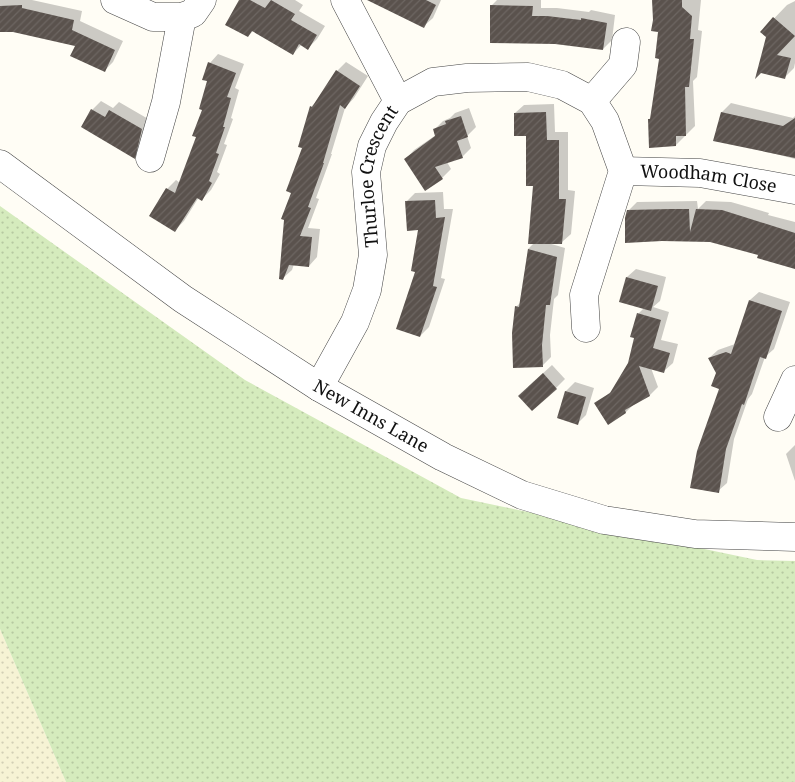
<svg xmlns="http://www.w3.org/2000/svg" width="795" height="782" font-family="'Noto Serif',serif">
  <style>
    .farmland { fill: url(#farmland-dots) }
    .park { fill: url(#park-dots) }
    .shadow { fill: #0003 }
    .building { fill: url(#building-hatch) }
    .lines { fill: none; stroke-linecap: round; stroke-linejoin: round }
    .minor-casing { stroke: #444; stroke-width: 29 }
    .minor { stroke: #fff; stroke-width: 28 }
    .labels { text-anchor: middle; stroke-width: 5; stroke-linejoin: round; paint-order: stroke }
    .street-label { font-size: 18px; fill: #111; stroke: #fff }
  </style>
  <defs>
    <pattern id="farmland-dots" width="8" height="8" patternUnits="userSpaceOnUse" patternTransform="scale(1.25)"><rect width="8" height="8" fill="#f6f3d4"/><path d="M2 2h.1M6 6h.1" fill="none" stroke="#d2cfb5" stroke-width="1.8" stroke-linecap="round"/></pattern>
    <pattern id="park-dots" width="8" height="8" patternUnits="userSpaceOnUse" patternTransform="scale(1.25)"><rect width="8" height="8" fill="#d5ebbd"/><path d="M2 2h.1M6 6h.1" fill="none" stroke="#b6c8a1" stroke-width="1.8" stroke-linecap="round"/></pattern>
    <pattern id="building-hatch" width="6" height="6" patternUnits="userSpaceOnUse" patternTransform="scale(1.25)"><rect width="6" height="6" fill="#5a524d"/><path d="M-1 1l2-2M0 6l6-6M5 7l2-2" fill="none" stroke="#6d6662"/></pattern>
  </defs>
  <rect width="100%" height="100%" fill="#fffdf5"/>
  <polygon class="farmland" points="0,629 66,782 0,782"/>
  <polygon class="park" points="0,206 245,380 461,498 757,560 795,561 795,782 66,782 0,629"/>
  <g class="shadow">
    <polygon points="0,0 32,0 82,11 80,21 123,41 113,62 104,71 77,45 13,31 0,31"/>
    <polygon points="241,0 295,0 303,5 299,11 325,26 317,39 308,48 302,44 293,54 253,31 248,36"/>
    <polygon points="394,0 441,0 433,18 424,26"/>
    <polygon points="497,0 541,0 541,8 557,8 589,12 591,10 615,15 612,40 603,49 491,6"/>
    <polygon points="653,0 701,0 698,30 702,31 697,77 693,81 695,126 676,145 649,119 652,117 661,58 659,31 654,20"/>
    <polygon points="795,1 795,63 794,68 785,77 767,37 761,32 787,5"/>
    <polygon points="218,54 244,64 235,88 239,90 231,118 233,119 224,144 227,145 217,172 220,174 211,190 202,199 199,197 184,221 175,230 167,189 176,180 180,183 198,137 204,109 210,63"/>
    <polygon points="346,62 368,76 354,98 345,108 331,154 332,154 316,198 319,199 308,228 320,229 317,257 309,266 294,264 292,270 283,278 292,192 304,148 311,107 319,99 337,71"/>
    <polygon points="101,101 113,108 119,102 150,120 143,149 135,158 92,110"/>
    <polygon points="731,103 793,118 795,116 795,159 741,145 739,146 715,140 722,112"/>
    <polygon points="554,104 555,132 568,132 568,190 575,191 571,234 562,242 548,243 565,248 558,295 554,299 550,335 551,357 542,366 516,307 521,302 528,249 534,243 535,185 528,135 515,113 524,105"/>
    <polygon points="469,108 476,127 467,136 471,148 462,157 447,162 451,169 442,178 425,189 406,159 414,150 436,135 434,130 443,121 450,118 455,113"/>
    <polygon points="443,192 444,209 453,209 441,278 445,279 429,327 420,336 416,271 419,229 406,202 415,193"/>
    <polygon points="697,201 698,209 706,201 731,202 769,213 768,215 795,222 795,268 760,254 711,241 628,211 637,202"/>
    <polygon points="636,269 666,277 660,301 653,307 669,312 661,340 678,344 673,363 664,371 651,368 658,387 650,395 633,405 626,412 608,423 596,404 614,389 629,363 636,338 638,314 644,308 627,277"/>
    <polygon points="759,292 790,302 774,349 765,357 752,394 748,399 734,439 727,483 718,491 720,388 717,372 709,358 718,350 735,344 750,300"/>
    <polygon points="552,365 565,379 556,388 528,387"/>
    <polygon points="575,382 594,388 586,415 578,423 558,418 566,391"/>
    <polygon points="795,445 795,481 786,454"/>
  </g>
  <g class="building">
    <polygon points="239,0 250,0 265,8 271,0 295,14 291,20 317,35 308,50 299,44 293,55 252,31 248,37 225,25"/>
    <polygon points="367,0 426,0 436,5 424,28"/>
    <polygon points="652,0 682,0 682,7 692,16 690,39 694,39 689,87 685,87 686,136 676,136 676,146 649,148 648,119 650,119 659,59 655,58 658,32 651,31 653,20"/>
    <polygon points="22,5 22,8 74,20 72,30 115,50 105,72 70,56 75,46 13,32 0,32 0,6"/>
    <polygon points="490,5 533,6 532,16 547,16 581,20 581,18 607,23 603,50 555,44 490,43"/>
    <polygon points="773,17 795,36 777,55 791,58 785,79 761,73 755,79 766,37 760,32"/>
    <polygon points="208,62 236,73 227,97 231,98 223,127 225,127 216,153 219,154 209,181 212,183 202,201 197,198 175,232 149,216 166,188 175,193 196,137 192,136 202,110 199,109 207,81 202,80"/>
    <polygon points="336,70 360,86 345,109 340,105 323,163 324,163 308,207 311,208 300,236 312,237 309,267 289,265 283,280 279,279 284,220 281,219 291,193 286,191 302,148 298,147 310,106 312,107"/>
    <polygon points="91,109 105,117 109,110 142,129 135,159 81,127"/>
    <polygon points="546,112 547,140 559,140 559,199 566,199 562,244 528,244 533,186 526,186 526,136 514,136 514,113"/>
    <polygon points="721,112 783,126 795,118 795,158 713,141"/>
    <polygon points="461,116 468,137 457,141 463,158 435,167 443,179 425,191 404,159 435,136 433,129 446,124 445,121"/>
    <polygon points="435,200 436,218 445,217 433,286 437,287 420,337 396,329 415,272 411,271 418,230 407,231 405,201"/>
    <polygon points="671,209 689,209 690,232 696,209 722,210 795,233 795,269 757,258 758,255 710,242 662,241 625,243 625,218 627,210"/>
    <polygon points="528,249 557,257 550,305 546,305 542,345 543,367 513,368 512,333 515,306 519,307"/>
    <polygon points="626,277 658,286 651,311 619,302"/>
    <polygon points="749,300 782,311 766,359 760,357 744,405 742,404 726,449 719,493 690,488 697,451 719,389 711,386 716,373 708,358 726,352 731,354"/>
    <polygon points="637,313 661,320 653,348 670,353 664,373 639,366 650,396 625,410 626,413 608,425 594,403 610,393 628,363 634,338 630,337"/>
    <polygon points="543,373 557,389 532,411 518,396"/>
    <polygon points="565,391 586,397 578,425 557,418"/>
  </g>
  <g class="lines">
    <g class="minor-casing">
      <g id="minor">
        <polyline points="115,0 153,17 182,17 193,13 202,0"/>
        <polyline points="345,0 398,101"/>
        <polyline points="592,101 623,65 626,42"/>
        <polyline points="150,158 166,102 182,17"/>
        <path id="s1" d="M0 164 183 299 319 387 443 457 522 495 604 520 695 534 795 537"/>
        <path id="s2" d="M623 171 700 173 795 190"/>
        <path id="s3" d="M319 387 355 322 367 290 373 255 366 172 372 146 384 122 398 101 433 82 467 78 528 77 562 85 592 101 605 121 623 171 584 295 586 328"/>
        <polyline points="778,417 795,380"/>
      </g>
    </g>
    <use href="#minor" class="minor"/>
  </g>
  <g class="labels">
    <g class="street-label">
      <text dy="6" stroke="none"><textPath href="#s3" startOffset="225">Thurloe Crescent</textPath></text>
      <text dy="6" stroke="none"><textPath href="#s2" startOffset="86">Woodham Close</textPath></text>
      <text dy="6" stroke="none"><textPath href="#s1" startOffset="449">New Inns Lane</textPath></text>
    </g>
  </g>
</svg>
